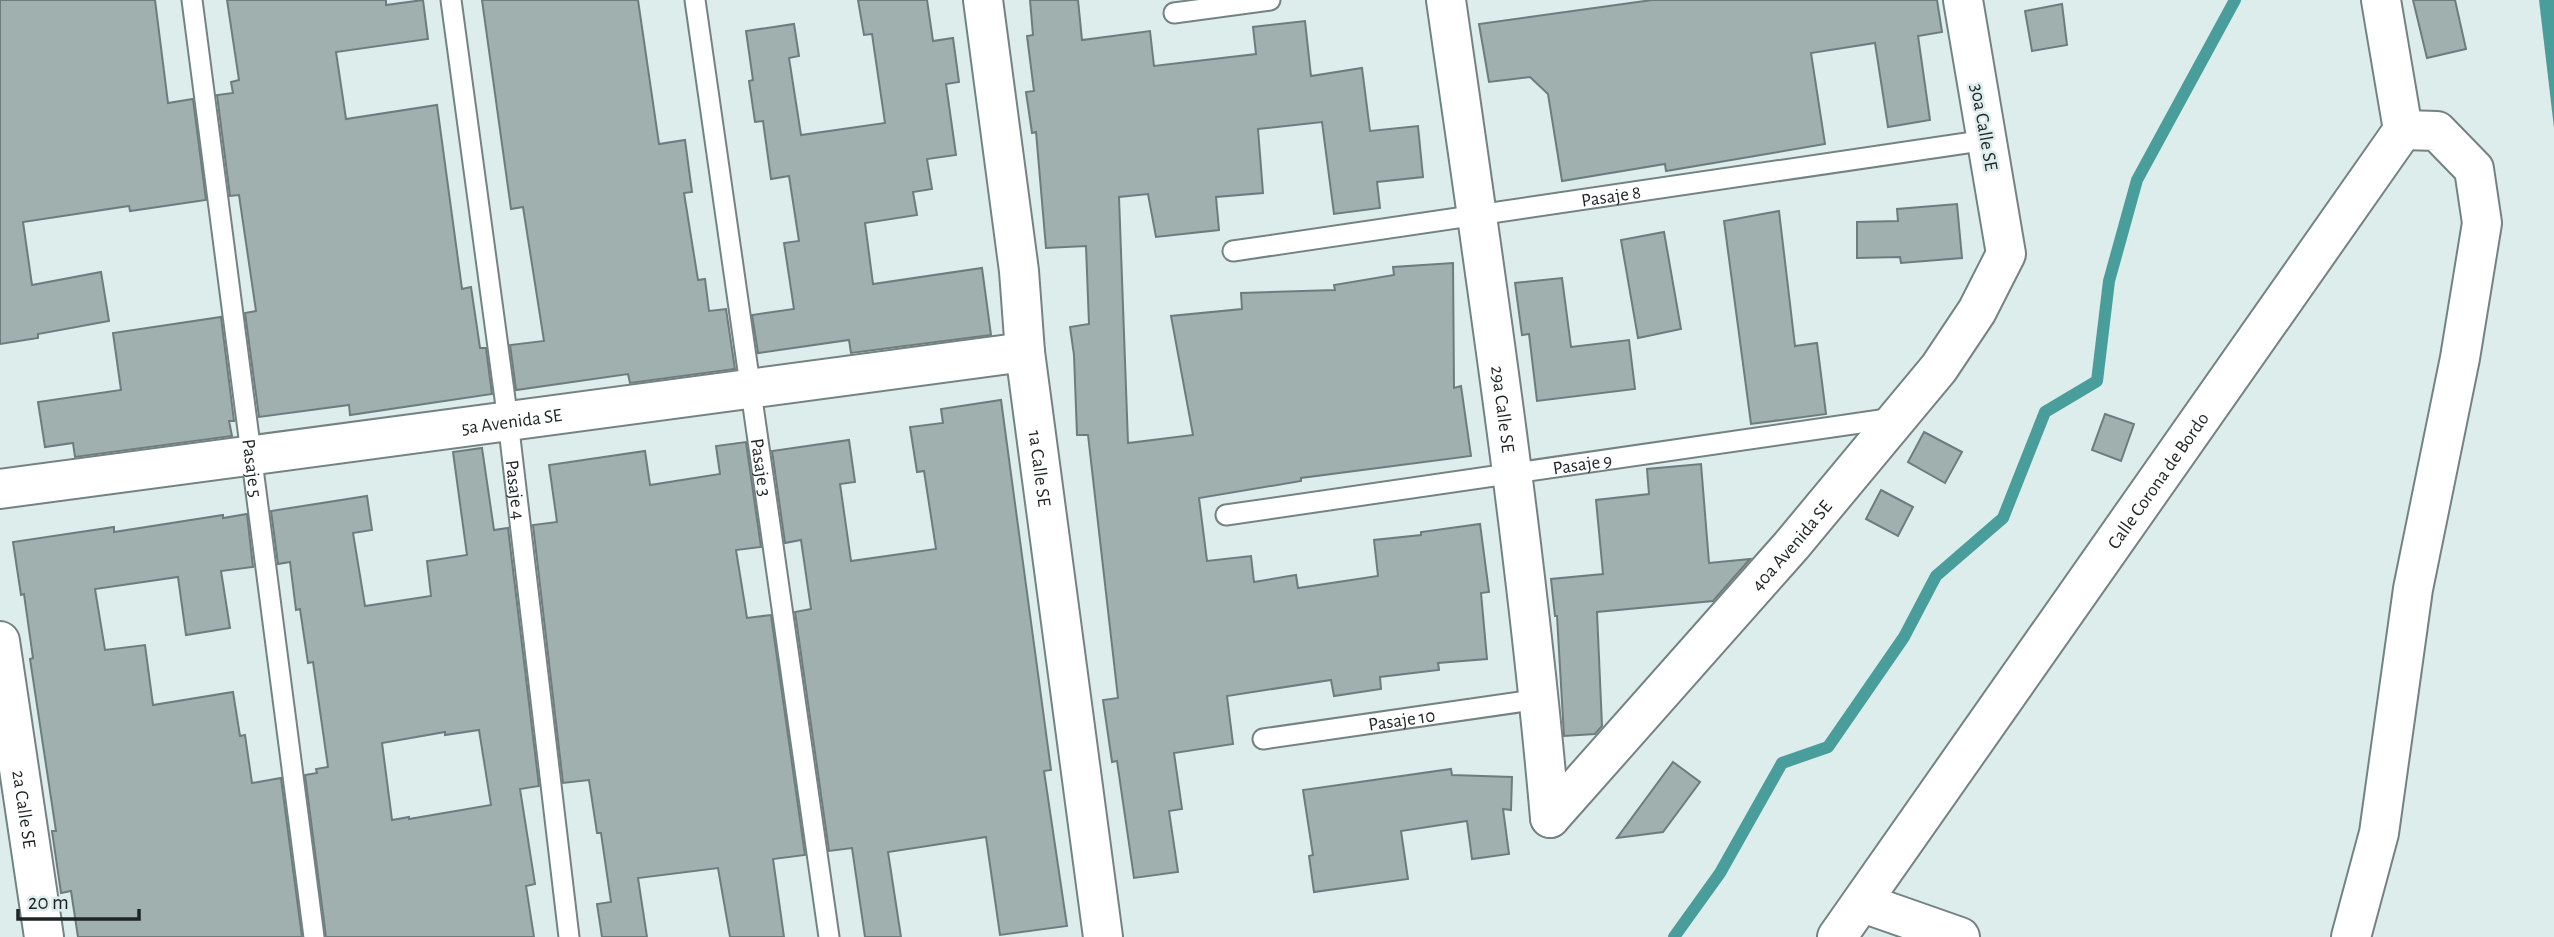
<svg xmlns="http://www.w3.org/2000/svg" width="2554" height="937" font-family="'Alegreya Sans',sans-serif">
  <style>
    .water { fill: #499e9b }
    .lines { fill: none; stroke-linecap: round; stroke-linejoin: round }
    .stream { stroke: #499e9b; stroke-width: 12 }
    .building { fill: #a0b0af; stroke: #6d7c7c; stroke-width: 2; fill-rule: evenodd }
    .lane-casing { stroke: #748382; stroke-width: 23 }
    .street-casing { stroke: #748382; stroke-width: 42 }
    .lane { stroke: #fff; stroke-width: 19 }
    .street { stroke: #fff; stroke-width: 38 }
    .labels { text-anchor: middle; stroke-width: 5; stroke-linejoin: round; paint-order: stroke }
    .street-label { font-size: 19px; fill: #1e2424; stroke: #dcedec }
  </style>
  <rect width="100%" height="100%" fill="#dcedec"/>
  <polygon class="water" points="2539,0 2554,0 2554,128"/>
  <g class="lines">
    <polyline class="stream" points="1674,937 1720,873 1782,763 1828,747 1904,637 1936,576 2003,518 2045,412 2097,381 2109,281 2137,180 2235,0"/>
  </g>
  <g class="building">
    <polygon points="0,0 155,0 168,103 193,99 206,200 130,211 129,206 23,222 32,285 101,272 109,321 38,334 38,338 0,344"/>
    <polygon points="227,0 386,0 386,5 423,0 428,39 336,52 346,119 437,105 462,289 471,287 480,348 486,348 492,394 350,415 349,405 259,417 245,313 256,311 239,195 230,196 217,95 233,93 231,82 239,80"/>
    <polygon points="482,0 638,0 659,144 685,140 692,192 684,193 698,280 705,279 709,311 726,309 735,369 630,383 628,374 516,390 510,345 544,341 523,207 511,209"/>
    <polygon points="858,0 927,0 933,41 953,38 959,82 946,84 956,155 927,159 932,189 913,192 917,215 865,223 873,284 982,268 991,335 851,353 849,340 758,353 752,315 794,309 784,243 799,241 789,176 771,179 763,121 755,122 749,81 753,80 746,31 794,24 799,56 789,58 801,135 885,123 872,34 864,35"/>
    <polygon points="1030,0 1078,0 1082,40 1150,31 1154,66 1256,54 1253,27 1305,21 1311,76 1362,68 1370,131 1418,126 1423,177 1377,182 1380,208 1334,214 1322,122 1258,129 1263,193 1216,197 1219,230 1156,237 1148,194 1119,197 1128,443 1193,435 1171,316 1242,309 1241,293 1335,290 1334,285 1394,275 1393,267 1453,263 1454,388 1461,386 1471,456 1301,478 1301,481 1199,498 1207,561 1251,556 1254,582 1296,575 1298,588 1378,576 1374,540 1421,535 1421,532 1480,524 1489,592 1481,593 1487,659 1438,663 1439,670 1380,677 1381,689 1334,696 1331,680 1227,696 1233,744 1174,753 1182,809 1169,811 1178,872 1134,878 1117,761 1112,762 1103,700 1118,698 1088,435 1077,435 1074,355 1070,327 1089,324 1086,246 1046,248 1036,132 1032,133 1026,92 1034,91 1027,36 1033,35"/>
    <polygon points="1652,0 1937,0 1942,32 1918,36 1930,120 1888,127 1875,43 1811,53 1825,144 1666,171 1665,164 1562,181 1548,94 1530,77 1489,82 1479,24"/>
    <polygon points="2413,0 2455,0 2466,49 2427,58"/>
    <polygon points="2062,4 2067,45 2032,51 2025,11"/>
    <polygon points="1957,204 1962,258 1901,263 1900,257 1857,258 1857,222 1898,221 1897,209"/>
    <polygon points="1779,211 1795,346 1817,343 1826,414 1751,424 1724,221"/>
    <polygon points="1664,232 1681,329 1638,338 1621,240"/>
    <polygon points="1562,278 1571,347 1629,340 1635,389 1537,401 1529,334 1522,335 1515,283"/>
    <polygon points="221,317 234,421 229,421 232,436 75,457 73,443 45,447 38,402 121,390 113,333"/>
    <polygon points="1001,400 1051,770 1044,771 1067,926 1000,935 986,837 888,852 901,937 865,937 852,848 829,851 795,612 811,609 801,540 785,543 772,451 849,440 855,482 840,484 851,561 936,549 924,471 917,472 910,427 943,423 941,409"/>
    <polygon points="2105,414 2134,424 2121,461 2092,450"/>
    <polygon points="1924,432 1962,452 1945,483 1908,462"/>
    <polygon points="746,442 761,547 736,550 747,618 771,615 805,855 773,859 784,937 730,937 718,868 638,878 647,937 602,937 597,904 611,902 601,833 597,833 589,780 563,783 533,525 557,522 549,465 645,451 650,485 720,474 716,446"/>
    <path d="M482 448 494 530 508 528 539 786 520 789 535 884 526 886 534 937H326L305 775 317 773 316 769 328 767 313 662 308 663 300 609 296 610 290 562 278 564 271 511 367 496 372 530 353 533 365 606 431 596 427 561 467 555 453 452ZM479 730 491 805 409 819V817L392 820 382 743 445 732V735Z"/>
    <polygon points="1701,464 1709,563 1750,559 1713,601 1597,612 1602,726 1595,734 1564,736 1557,616 1555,616 1551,579 1603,574 1596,500 1649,494 1647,469"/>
    <polygon points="1881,490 1913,507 1898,536 1866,519"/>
    <polygon points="247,514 253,567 221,571 230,628 186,635 178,577 95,589 105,650 145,645 153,705 233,692 240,736 245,735 252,783 281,778 302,937 78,937 71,891 61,893 52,831 56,831 30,659 33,658 24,594 21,595 13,542 114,527 114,532 223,515 223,518"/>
    <polygon points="1673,762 1700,782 1663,832 1617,838"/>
    <polygon points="1451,769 1452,775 1512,777 1511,810 1503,809 1509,854 1472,859 1467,821 1401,831 1408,879 1314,892 1309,856 1313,855 1303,790"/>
  </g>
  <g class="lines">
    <g class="lane-casing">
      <g id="lane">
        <path id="s1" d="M192 0 314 937"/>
        <path id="s2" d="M451 0 508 421 569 937"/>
        <path id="s3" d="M695 0 829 937"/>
        <polyline points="1174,13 1270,0"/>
        <path id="s4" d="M1233 251 1987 140"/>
        <path id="s5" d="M1226 515 1894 418"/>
        <path id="s6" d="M1263 739 1540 699"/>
      </g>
    </g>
    <g class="street-casing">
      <g id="street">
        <path id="s7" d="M983 0 1019 271 1025 352 1103 937"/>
        <path id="s8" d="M1446 0C1485 272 1526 544 1550 818"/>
        <path id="s9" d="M0 489 1025 352"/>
        <path id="s10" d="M0 641 44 937"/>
        <path id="s11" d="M1550 818 1791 546 1939 368 1977 311 2006 254 1963 0"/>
        <polyline points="1863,903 1960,937"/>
        <path id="s12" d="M1837 937 2403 130 2381 0"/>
        <polyline points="2351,937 2379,833 2413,589 2460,358 2482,223 2474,169 2437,131 2403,130"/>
      </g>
    </g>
    <use href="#lane" class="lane"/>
    <use href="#street" class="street"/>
  </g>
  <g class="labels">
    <g class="street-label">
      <text transform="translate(1985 127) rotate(80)" y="7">30a Calle SE</text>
      <text dy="7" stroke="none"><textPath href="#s4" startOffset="382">Pasaje 8</textPath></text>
      <text dy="7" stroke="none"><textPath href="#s8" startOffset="413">29a Calle SE</textPath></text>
      <text dy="7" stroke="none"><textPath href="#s9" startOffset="516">5a Avenida SE</textPath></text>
      <text dy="7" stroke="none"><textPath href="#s5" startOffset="360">Pasaje 9</textPath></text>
      <text dy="7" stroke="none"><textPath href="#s1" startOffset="472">Pasaje 5</textPath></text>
      <text dy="7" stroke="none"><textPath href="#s3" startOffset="472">Pasaje 3</textPath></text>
      <text dy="7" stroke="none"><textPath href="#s7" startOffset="472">1a Calle SE</textPath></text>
      <text dy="7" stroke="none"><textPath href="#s12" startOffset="558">Calle Corona de Bordo</textPath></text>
      <text dy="7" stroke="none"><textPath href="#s2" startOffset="494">Pasaje 4</textPath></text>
      <text dy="7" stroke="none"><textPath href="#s11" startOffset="364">40a Avenida SE</textPath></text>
      <text dy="7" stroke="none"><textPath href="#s6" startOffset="140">Pasaje 10</textPath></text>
      <text dy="7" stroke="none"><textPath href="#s10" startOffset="170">2a Calle SE</textPath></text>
    </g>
  </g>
  <path d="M18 909v10h121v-10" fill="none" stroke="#1e2424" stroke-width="3.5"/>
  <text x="28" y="909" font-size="21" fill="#1e2424" stroke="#dcedec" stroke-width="5" paint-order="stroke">20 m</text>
</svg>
